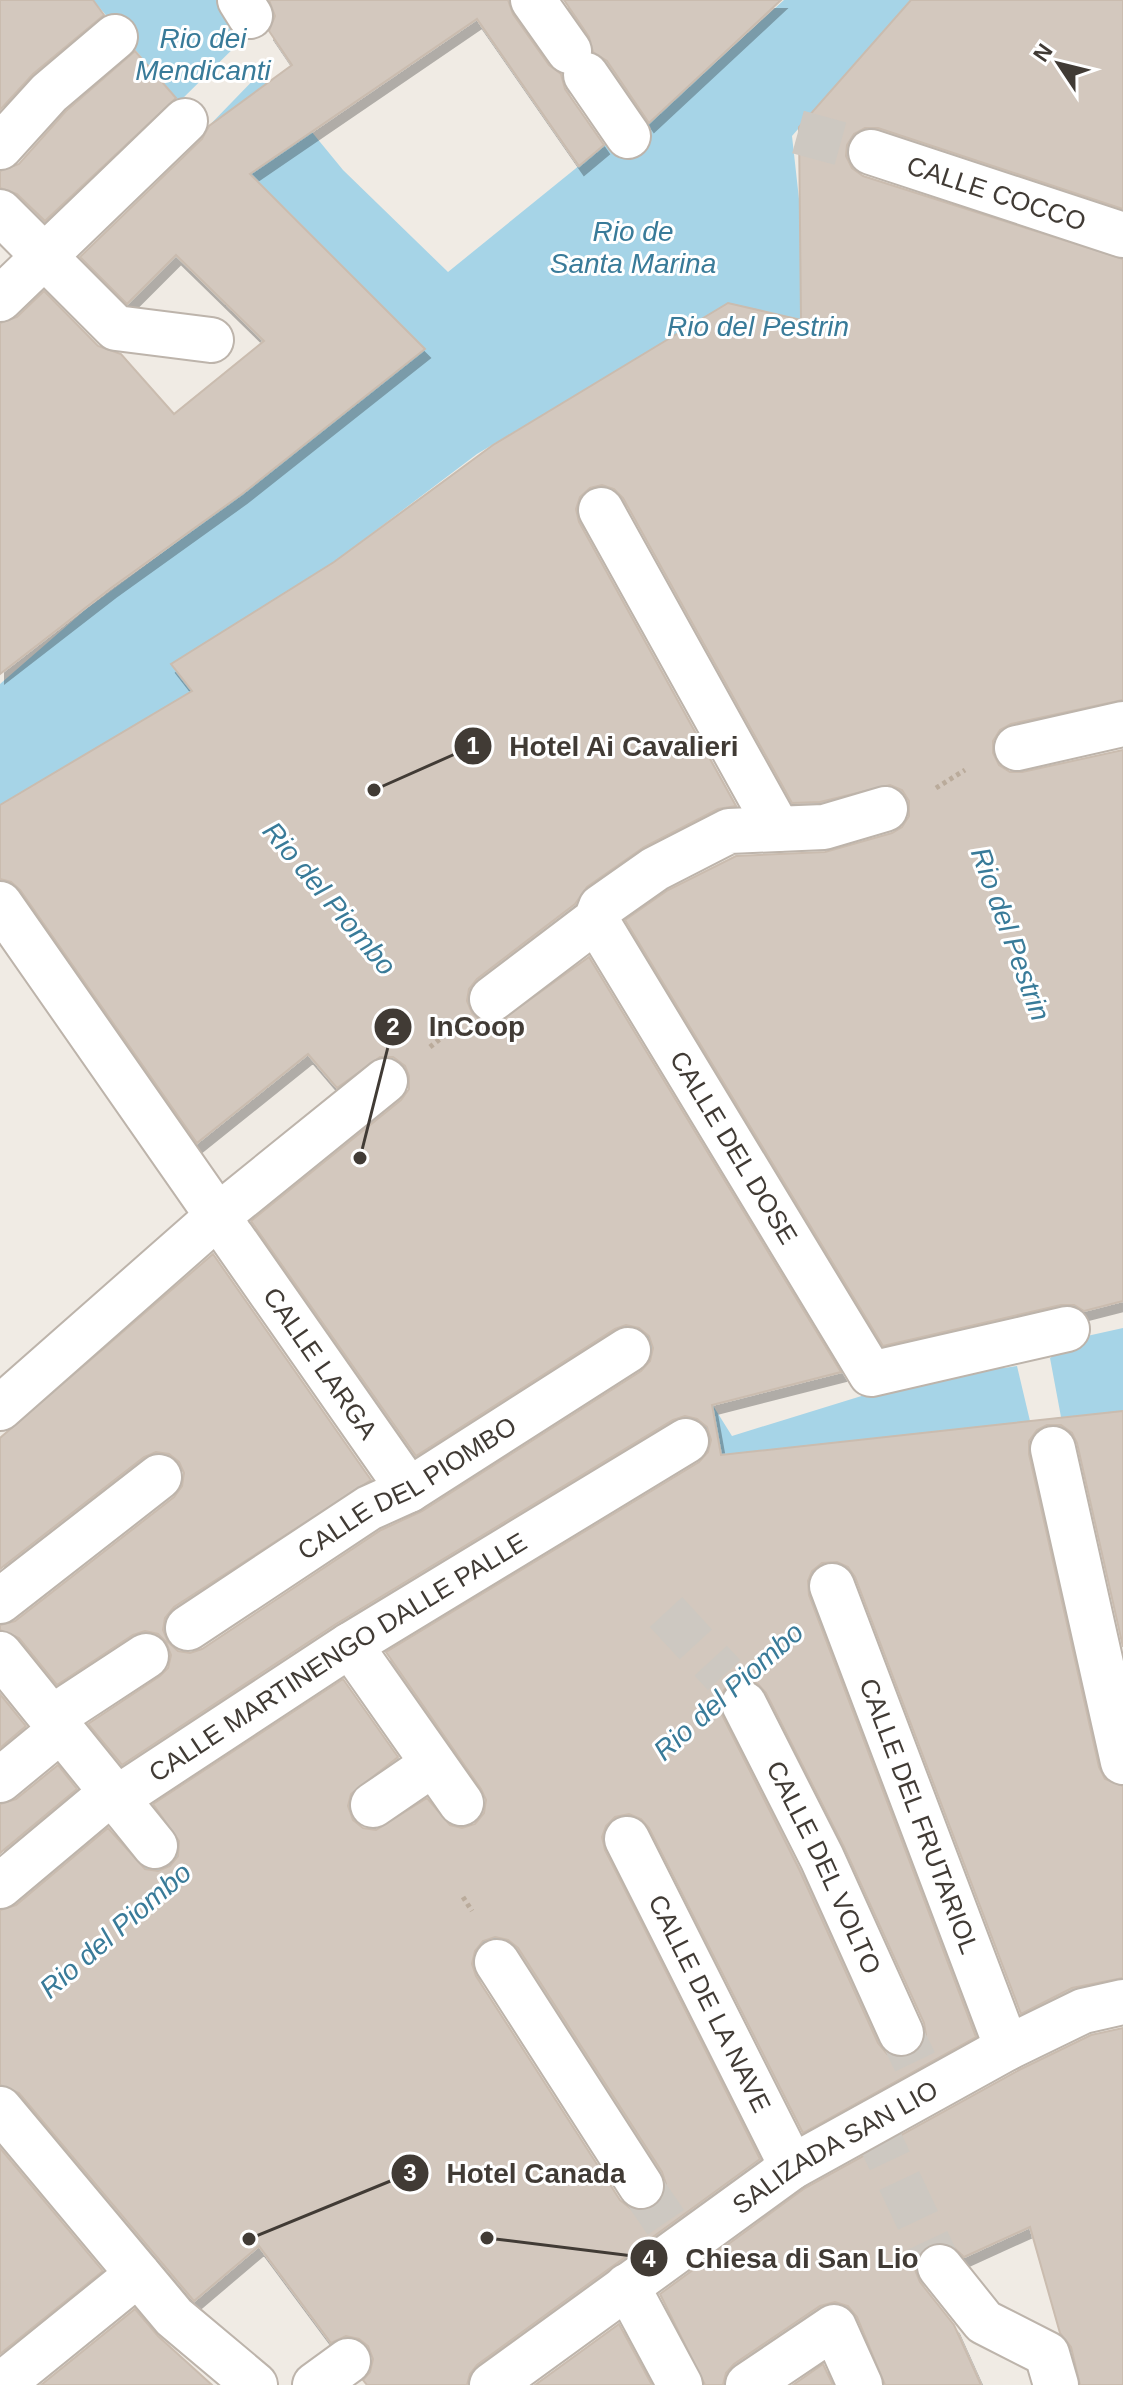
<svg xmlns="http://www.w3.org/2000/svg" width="1123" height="2385" font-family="Helvetica,sans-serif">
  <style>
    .water { fill: #a6d4e7; fill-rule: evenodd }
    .pier { fill: #f0ebe4 }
    .building { fill: #d3c8be; stroke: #cabcaf; stroke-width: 2; fill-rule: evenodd; filter: url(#shadow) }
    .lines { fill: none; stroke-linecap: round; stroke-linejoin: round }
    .street-tunnel { stroke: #cdc8c1; stroke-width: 44; stroke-dasharray: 44 22; stroke-linecap: butt }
    .street-casing { stroke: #bdb4ab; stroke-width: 48 }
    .path { stroke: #baab9b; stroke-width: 5; stroke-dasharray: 4 4; stroke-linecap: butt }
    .street { stroke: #fff; stroke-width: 44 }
    .labels { text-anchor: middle; stroke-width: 6; stroke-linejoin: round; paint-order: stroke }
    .street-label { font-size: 26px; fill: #413b35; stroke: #fff }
    .water-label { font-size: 28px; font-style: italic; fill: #397b99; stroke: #fff }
    .leader { fill: none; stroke: #413b35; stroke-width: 3 }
    .callout-dot { fill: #413b35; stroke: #fff; stroke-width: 3 }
    .mark-label { font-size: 24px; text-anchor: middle; font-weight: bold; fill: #fff }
    .callout-label { font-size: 28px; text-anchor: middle; font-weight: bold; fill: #413b35; stroke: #fff; stroke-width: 6; stroke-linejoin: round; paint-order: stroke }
  </style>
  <defs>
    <filter id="shadow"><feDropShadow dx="5" dy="9" stdDeviation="0" flood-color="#0004"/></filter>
  </defs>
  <rect width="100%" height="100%" fill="#f0ebe4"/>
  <path class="water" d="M93 0H228L270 81 343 170 448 272 617 135 639 132 784 0H911L792 136 800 208 1123 1189V1411L1055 1418 793 1474 818 1573 827 1629 744 1685 730 1710 603 1827 525 1923 497 1940 470 1950 97 1913 196 1813 429 1919 756 1514 702 1445 585 1264 145 719 0 805V684L85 610 242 494 425 349 286 209 194 125 183 106ZM704 318 1032 1090 1066 1232 1074 1313 1069 1345 1050 1358 868 1394 732 1436C565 1166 368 914 172 665L334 562 477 454Z"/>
  <g class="pier">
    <polygon points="251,31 274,79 270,81 264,69 202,133 179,102"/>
    <polygon points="1123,1301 1123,1328 1078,1338 1070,1314"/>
    <polygon points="1062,1349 1050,1358 1061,1417 1055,1418 1056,1422 1030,1421 1017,1366 1004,1368 1004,1364"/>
  </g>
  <g class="building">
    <polygon points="0,0 93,0 104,15 33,74 0,110"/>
    <polygon points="269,0 508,0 513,14 549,65 561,74 565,89 604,145 579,166 477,19 250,174 425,349 242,494 111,588 0,674 0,323 17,317 44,291 98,346 121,354 174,414 264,341 176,255 127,304 80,257 202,139 209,126 292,65 269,31 275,16"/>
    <polygon points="564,0 781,0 649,123 607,61 593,52 589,37"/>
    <path d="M911 0H1123V209L878 128H865L854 134 847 145 846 156 852 168 863 176 1123 259V700L1011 724 1000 730 993 741V753L999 765 1010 772H1022L1123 750V1301L1084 1311 1074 1305H1061L883 1346 625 920 668 890 736 856 825 852 892 833 902 827 909 816V801L902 790 890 785 820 802 792 803 623 498 614 489 602 485 590 488 580 497 576 509 579 522 736 806 718 809 644 847 587 887 575 904 477 979 469 989 467 1001 472 1013 482 1022 496 1024 589 957 841 1372 712 1405 721 1455 1123 1411V1647L1077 1443 1072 1433 1061 1425H1047L1037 1430 1029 1441V1454L1099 1767 1105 1779 1123 1786V1978L1072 1988 1021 2014 855 1577 848 1567 837 1562 822 1563 812 1571 808 1581 809 1595 976 2037 803 2133 649 1828 641 1819 629 1814 615 1817 606 1826 602 1837 605 1850 760 2159 477 2365 470 2374 467 2385H367L363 2380 370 2372 373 2359 368 2346 359 2339 346 2336 331 2343 259 2246 194 2301 19 2093 0 2085V1910L16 1905 108 1828 145 1869 158 1871 170 1866 178 1856 179 1841 153 1804 343 1679 398 1757 351 1794 348 1806 353 1820 363 1828 376 1830 427 1798 450 1825 462 1828 475 1824 484 1813 486 1800 481 1789 386 1652 699 1462 708 1452 711 1440 707 1427 697 1419 685 1416 673 1420 336 1624 122 1765 88 1724 160 1676 168 1668 171 1655 166 1642 158 1634 145 1631 133 1635 57 1685 19 1638 0 1630V1625L15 1621 174 1497 182 1486 184 1473 179 1462 169 1454 156 1452 144 1457 0 1569V1438L213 1254 371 1480 174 1607 165 1618 163 1630 168 1642 178 1651 190 1653 202 1649 381 1530 422 1511 641 1371 650 1361 653 1348 649 1336 639 1328 626 1325 615 1329 416 1456 251 1221 401 1100 409 1089V1076L405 1066 393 1057H380L337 1088 308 1054 197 1143 20 890 11 882 0 879V805L192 691 171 664 334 562 493 445 728 303 801 320 799 127ZM746 1679 758 1684 766 1693 844 1847 924 2023 926 2035 922 2047 911 2056 899 2058 887 2054 878 2043 799 1869 722 1715 719 1702 724 1690 733 1681ZM495 1937 508 1940 518 1948 662 2172 666 2184 663 2197 654 2207 643 2211 630 2208 620 2200 476 1976 472 1964 475 1951 483 1941Z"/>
    <polygon points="135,51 176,98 45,221 17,194 0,188 0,171 19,164 66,111"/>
    <polygon points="0,1694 26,1726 0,1748"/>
    <polygon points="58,1765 77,1789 0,1853 0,1804 16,1799"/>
    <polygon points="1123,2028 1123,2385 1080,2385 1071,2347 1060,2333 1030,2227 964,2257 950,2244 937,2242 924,2248 917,2259 915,2270 920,2282 954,2325 981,2385 885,2385 857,2317 848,2306 835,2302 820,2306 734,2364 726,2373 723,2385 705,2385 660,2294 805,2188 1019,2070 1091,2035"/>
    <polygon points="0,2148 103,2271 0,2354"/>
    <polygon points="135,2309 158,2336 212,2385 41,2385"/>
    <polygon points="619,2324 652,2385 535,2385"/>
    <polygon points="823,2364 833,2385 793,2385"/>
  </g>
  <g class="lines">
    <g class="street-tunnel">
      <polyline points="798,132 871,152"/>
      <polyline points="666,1612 724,1675"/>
      <polyline points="901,2033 915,2062"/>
      <polyline points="871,2121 940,2267"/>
      <polyline points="641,2186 667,2224"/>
    </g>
    <g class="street-casing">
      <g id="street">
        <polyline points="240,0 250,16"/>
        <polyline points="533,0 569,51"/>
        <polyline points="586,75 628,136"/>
        <polyline points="0,147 49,93 115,37"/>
        <path id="s1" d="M871 152 1123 235"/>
        <polyline points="0,212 116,328 211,340"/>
        <polyline points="0,299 185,121"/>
        <polyline points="601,510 778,829"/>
        <polyline points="1017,748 1123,724"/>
        <polyline points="0,904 228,1231"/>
        <path id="s2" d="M596 920 871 1374 1067 1329"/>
        <polyline points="492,999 596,920 601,907 655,869 729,831 824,827 885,809"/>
        <path id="s3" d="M232 1237 409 1490"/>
        <polyline points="0,1408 218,1216 385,1081"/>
        <polyline points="1053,1449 1123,1762"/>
        <path id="s4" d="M832 1586 1007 2048"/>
        <polyline points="0,1601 159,1477"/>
        <path id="s5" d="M188 1628 369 1508 409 1490 628 1350"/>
        <polyline points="350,1645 461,1803"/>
        <polyline points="0,1654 155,1846"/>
        <path id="s6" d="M744 1704 822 1858 901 2033"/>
        <polyline points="53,1717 146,1656"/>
        <polyline points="0,1780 62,1729"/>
        <polyline points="373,1805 433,1764"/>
        <path id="s7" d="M627 1839 792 2167"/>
        <path id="s8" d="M0 1886 105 1798 125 1793 350 1645 686 1441"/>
        <polyline points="497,1962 641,2186"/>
        <polyline points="0,2109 174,2317 255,2385"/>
        <polyline points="940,2267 984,2322 1047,2354 1056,2385"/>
        <polyline points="627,2286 680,2385"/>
        <polyline points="1,2385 138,2274"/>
        <polyline points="315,2385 348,2361"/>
        <path id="s9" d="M492 2385 792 2167 1007 2048 1083 2011 1123 2002"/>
        <polyline points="748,2385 834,2327 860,2385"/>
      </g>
    </g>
    <g class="path">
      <polyline points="936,788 965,770"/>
      <polyline points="430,1047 450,1031"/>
      <polyline points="463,1897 472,1911"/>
    </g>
    <use href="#street" class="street"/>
  </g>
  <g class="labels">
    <g class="street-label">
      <text dy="9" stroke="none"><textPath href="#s1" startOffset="132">CALLE COCCO</textPath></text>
      <text dy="9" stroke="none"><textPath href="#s2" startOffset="266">CALLE DEL DOSE</textPath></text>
      <text dy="9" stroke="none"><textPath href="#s3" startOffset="154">CALLE LARGA</textPath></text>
      <text dy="9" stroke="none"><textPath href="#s5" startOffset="260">CALLE DEL PIOMBO</textPath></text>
      <text dy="9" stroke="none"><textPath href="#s8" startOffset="410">CALLE MARTINENGO DALLE PALLE</textPath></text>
      <text dy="9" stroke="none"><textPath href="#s4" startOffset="246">CALLE DEL FRUTARIOL</textPath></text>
      <text dy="9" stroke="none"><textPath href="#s6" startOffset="182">CALLE DEL VOLTO</textPath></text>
      <text dy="9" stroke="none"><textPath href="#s7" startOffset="184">CALLE DE LA NAVE</textPath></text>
      <text dy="9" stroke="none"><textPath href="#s9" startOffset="418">SALIZADA SAN LIO</textPath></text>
    </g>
    <g class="water-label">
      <text x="203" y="48">Rio dei<tspan x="203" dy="32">Mendicanti</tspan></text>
      <text x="633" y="241">Rio de<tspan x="633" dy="32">Santa Marina</tspan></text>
      <text x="758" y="336">Rio del Pestrin</text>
      <text transform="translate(330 898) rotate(50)" y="10">Rio del Piombo</text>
      <text transform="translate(1011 934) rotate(70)" y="10">Rio del Pestrin</text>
      <text transform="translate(728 1691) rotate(-42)" y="10">Rio del Piombo</text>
      <text transform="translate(115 1930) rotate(-41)" y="10">Rio del Piombo</text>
    </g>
  </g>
  <path class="leader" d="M374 790L473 746M360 1158L393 1027M249 2239L410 2173M487 2238L649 2258"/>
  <g class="callout-dot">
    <circle cx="374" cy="790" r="8"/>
    <circle cx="360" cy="1158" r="8"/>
    <circle cx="249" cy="2239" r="8"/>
    <circle cx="487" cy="2238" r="8"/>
    <circle cx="473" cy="746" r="20"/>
    <circle cx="393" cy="1027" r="20"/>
    <circle cx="410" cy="2173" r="20"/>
    <circle cx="649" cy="2258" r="20"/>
  </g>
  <g class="mark-label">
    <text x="473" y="754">1</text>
    <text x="393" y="1035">2</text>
    <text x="410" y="2181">3</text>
    <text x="649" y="2267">4</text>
  </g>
  <g class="callout-label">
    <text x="624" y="756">Hotel Ai Cavalieri</text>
    <text x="477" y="1036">InCoop</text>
    <text x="536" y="2183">Hotel Canada</text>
    <text x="802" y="2268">Chiesa di San Lio</text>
  </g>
  <g transform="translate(1059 64) rotate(305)" stroke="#ffffff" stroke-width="6" paint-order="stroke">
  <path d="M0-6L14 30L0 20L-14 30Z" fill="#413b35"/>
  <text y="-12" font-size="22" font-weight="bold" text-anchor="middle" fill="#413b35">N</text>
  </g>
</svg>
